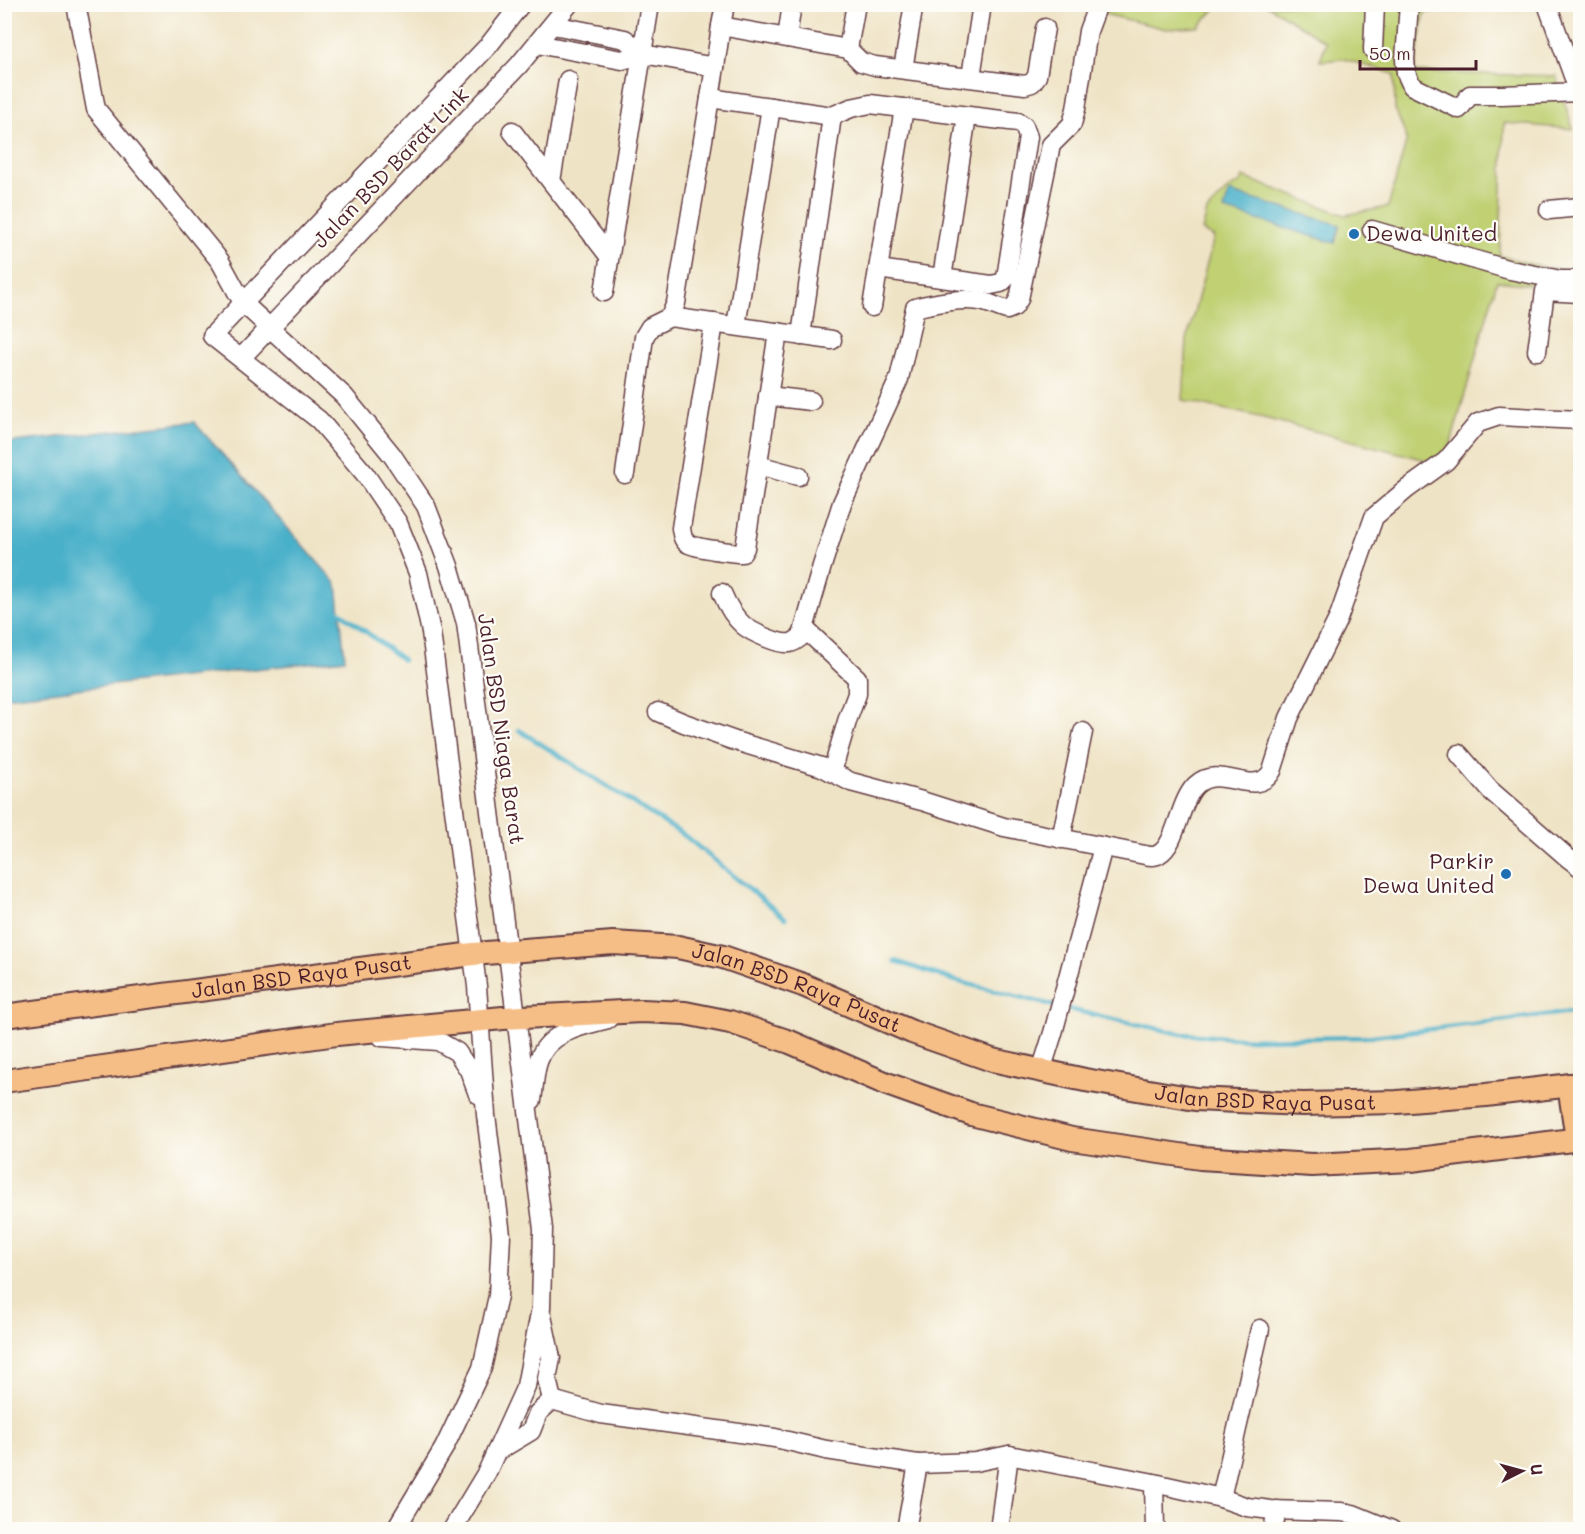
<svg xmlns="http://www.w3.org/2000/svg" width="1585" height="1534" font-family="Mali,sans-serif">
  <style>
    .green { fill: #c0d073; stroke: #85784f; stroke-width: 1.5 }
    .water { fill: #4ab0c9; stroke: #4a687a; stroke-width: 1.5 }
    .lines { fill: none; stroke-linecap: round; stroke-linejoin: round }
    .stream { stroke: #4ab0c9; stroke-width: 4.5 }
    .minor-casing { stroke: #633c42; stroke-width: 21 }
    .major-casing { stroke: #633c42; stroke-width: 26 }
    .minor { stroke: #fff; stroke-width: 18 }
    .major { stroke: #f6be87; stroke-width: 22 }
    .poi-dot { fill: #1f6fb2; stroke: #fdfcf7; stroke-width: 2 }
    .labels { text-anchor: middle; stroke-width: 4.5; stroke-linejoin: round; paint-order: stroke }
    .street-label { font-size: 21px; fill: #4a1f2b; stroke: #fdfcf7 }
    .poi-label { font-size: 21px; fill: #4a1f2b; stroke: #fdfcf7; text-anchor: start }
  </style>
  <rect width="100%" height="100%" fill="#fdfcf7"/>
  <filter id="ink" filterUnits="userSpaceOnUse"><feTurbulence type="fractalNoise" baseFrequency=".0167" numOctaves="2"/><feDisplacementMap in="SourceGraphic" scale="12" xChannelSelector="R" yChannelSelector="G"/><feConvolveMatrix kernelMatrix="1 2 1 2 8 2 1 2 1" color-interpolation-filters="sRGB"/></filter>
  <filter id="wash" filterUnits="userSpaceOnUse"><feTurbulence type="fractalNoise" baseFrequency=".008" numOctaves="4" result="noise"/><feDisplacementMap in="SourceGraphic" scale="24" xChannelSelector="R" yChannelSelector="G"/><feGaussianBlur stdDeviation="1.35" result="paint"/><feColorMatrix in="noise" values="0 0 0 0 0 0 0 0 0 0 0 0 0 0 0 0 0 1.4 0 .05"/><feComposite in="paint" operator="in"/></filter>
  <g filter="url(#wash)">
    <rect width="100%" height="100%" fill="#efe3c5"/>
    <g class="green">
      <polygon points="1109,5 1109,4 1219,5 1198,27 1166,29 1104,14"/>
      <polygon points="1267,5 1465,5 1466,11 1425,12 1414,72 1556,76 1573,129 1504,123 1500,256 1547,268 1580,271 1580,289 1561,288 1497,281 1449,450 1437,463 1264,418 1183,400 1187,339 1214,237 1202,231 1207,211 1228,189 1241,182 1243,177 1345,215 1388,207 1407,139 1395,109 1394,74 1344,59 1320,61 1326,42"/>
    </g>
    <g class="water">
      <polygon points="1229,192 1340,225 1335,243 1224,210"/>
      <polygon points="194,422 337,584 345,659 5,697 5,443"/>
    </g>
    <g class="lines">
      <g class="stream">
        <polyline points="340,612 403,660"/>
        <polyline points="519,730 685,836 785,918"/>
        <polyline points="895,961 956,981 1055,1006"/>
        <polyline points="1063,1008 1182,1034 1252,1039 1365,1037 1580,1011"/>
      </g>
    </g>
  </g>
  <g filter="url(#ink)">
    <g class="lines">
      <g class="minor-casing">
        <g id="minor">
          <polyline points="76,4 96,109 220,261 243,303 344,396 392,455 426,506 449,566 466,623 543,1229 541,1308 526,1386 487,1472 452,1530"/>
          <polyline points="1409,4 1405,59 1406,73 1412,86 1459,109 1470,95 1502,95 1580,92"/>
          <polyline points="1547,4 1580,95"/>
          <polyline points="553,25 625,39 643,54"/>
          <polyline points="721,26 725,4"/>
          <polyline points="787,38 792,4"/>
          <polyline points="537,44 622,60 643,54 715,67 721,26 848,49 861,62 875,66 1025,85 1032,83 1037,76 1045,28"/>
          <polyline points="848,49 856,4"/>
          <polyline points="1373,50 1375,4"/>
          <polyline points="715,67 710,98 832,116 851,108 870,104 1018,122 1024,126 1028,137 1006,278 1001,283 991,285 878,269"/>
          <polyline points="903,69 914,4"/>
          <polyline points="971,77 982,4"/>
          <polyline points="512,131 609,256"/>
          <polyline points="551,181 568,80"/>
          <polyline points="1549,210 1580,207"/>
          <polyline points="1372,230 1510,270 1561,280 1580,280"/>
          <polyline points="942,278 967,116"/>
          <polyline points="604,292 650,4"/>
          <polyline points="872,307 904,108"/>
          <polyline points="670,317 832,340"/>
          <path d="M714 323 681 528C682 534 682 541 689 544 696 548 733 553 742 553L745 548 778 332"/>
          <polyline points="736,326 771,107"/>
          <polyline points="801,336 832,116"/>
          <polyline points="1537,351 1545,291 1579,293"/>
          <polyline points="241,358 519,65 569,4"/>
          <polyline points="768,396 811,401"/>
          <polyline points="758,465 798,476"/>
          <polyline points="625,474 644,337 650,327 670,317 676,303 710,98"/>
          <path d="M722 593C727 605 733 616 743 625 751 632 779 645 790 643 795 642 799 638 802 636L822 566 842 503 899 379 915 308C932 303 966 297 984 302 992 304 999 308 1007 310L1014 307 1019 299 1051 145 1072 124 1076 109 1088 31 1098 4"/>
          <polyline points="805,629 857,678 857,694 848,718 832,772"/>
          <path d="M658 712 684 723 735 741 822 767 851 782 922 801 1004 827 1145 855C1149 856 1155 857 1159 854 1177 844 1179 801 1196 785 1220 762 1256 800 1272 771L1289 718 1338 619 1374 517 1407 489 1446 461 1478 423 1499 416 1580 420"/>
          <polyline points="1459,754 1490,790 1568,858 1580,867"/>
          <polyline points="1061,839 1083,732"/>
          <polyline points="382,1037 438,1041 457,1052 469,1070 478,1094"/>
          <polyline points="1041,1071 1053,1033 1103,847"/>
          <path d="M532 1100C534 1088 534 1074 538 1062 547 1032 581 1026 608 1019"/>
          <polyline points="542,1316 551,1358 547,1379 552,1400"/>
          <polyline points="552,1400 601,1414 775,1438 826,1450 918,1464 975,1462 1009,1455 1154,1483 1221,1498 1247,1507 1271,1510 1342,1512 1353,1514 1392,1530"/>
          <polyline points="496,1452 531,1431 538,1413 552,1400"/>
          <polyline points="1154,1483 1155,1530"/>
          <polyline points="1221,1498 1260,1329"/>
          <polyline points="395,1530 444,1448 482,1368 498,1296 501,1235 486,1115 477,986 431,632 418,573 398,523 365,474 319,420 212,336 489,45 521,4"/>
          <polyline points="906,1530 918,1464"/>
          <polyline points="999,1530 1009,1455"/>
          <polyline points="1273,1530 1277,1510"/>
        </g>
      </g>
      <g class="major-casing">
        <g id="major">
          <path id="s1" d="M4 1016 473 954 613 943 678 947 723 957 803 985 912 1032 992 1060 1085 1080 1195 1099 1303 1104 1397 1102 1486 1095 1580 1084"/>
          <polyline points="4,1081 337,1034 503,1018 642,1011 685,1013 730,1022 790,1042 887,1084 971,1114 1072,1139 1200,1158 1312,1165 1411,1160 1580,1139"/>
          <polyline points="1569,1085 1577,1139"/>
        </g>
      </g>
      <use href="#minor" class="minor"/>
      <use href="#major" class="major"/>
    </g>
  </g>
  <g class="poi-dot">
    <circle cx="1354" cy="234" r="6"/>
    <circle cx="1506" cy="874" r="6"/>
  </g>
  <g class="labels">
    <g class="street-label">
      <text transform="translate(391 168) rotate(-46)" y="7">Jalan BSD Barat Link</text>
      <text transform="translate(501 729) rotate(82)" y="7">Jalan BSD Niaga Barat</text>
      <text dy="7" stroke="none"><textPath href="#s1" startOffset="300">Jalan BSD Raya Pusat</textPath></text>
      <text dy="7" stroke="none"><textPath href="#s1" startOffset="804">Jalan BSD Raya Pusat</textPath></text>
      <text dy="7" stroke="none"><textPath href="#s1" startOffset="1290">Jalan BSD Raya Pusat</textPath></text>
    </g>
    <g class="poi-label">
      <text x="1366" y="241">Dewa United</text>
      <text x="1494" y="869" text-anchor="end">Parkir<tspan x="1494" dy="24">Dewa United</tspan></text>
    </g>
  </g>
  <rect width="1585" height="1534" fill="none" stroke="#fdfcf7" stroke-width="24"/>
  <g transform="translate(1522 1471) rotate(84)" stroke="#fdfcf7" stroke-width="4.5" paint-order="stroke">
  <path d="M0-4.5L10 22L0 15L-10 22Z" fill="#4a1f2b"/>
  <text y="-9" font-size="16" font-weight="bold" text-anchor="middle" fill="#4a1f2b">U</text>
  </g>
  <path d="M1360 60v9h116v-9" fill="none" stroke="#4a1f2b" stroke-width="3"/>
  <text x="1369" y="60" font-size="18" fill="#4a1f2b" stroke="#fdfcf7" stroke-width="4.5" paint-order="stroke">50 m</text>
</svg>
